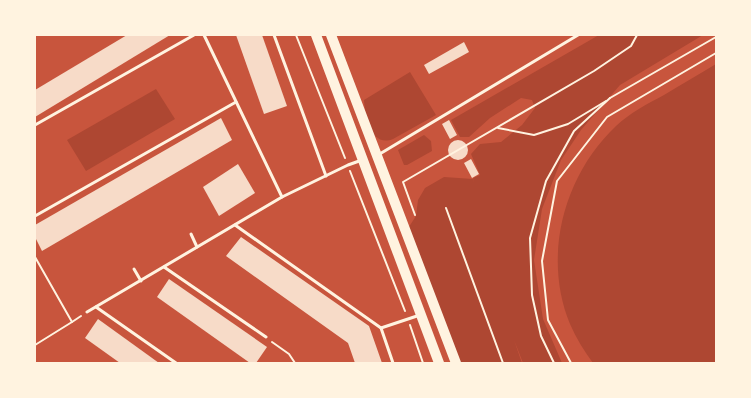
<svg xmlns="http://www.w3.org/2000/svg" width="751" height="398" font-family="'Golos Text',sans-serif">
  <style>
    .green { fill: #ae4732 }
    .building { fill: #f7dbc8 }
    .lines { fill: none; stroke-linecap: round; stroke-linejoin: round }
    .path { stroke: #fff3e0; stroke-width: 2 }
    .service { stroke: #fff3e0; stroke-width: 3 }
    .secondary { stroke: #fff3e0; stroke-width: 10 }
  </style>
  <rect width="100%" height="100%" fill="#c8553d"/>
  <g class="green">
    <polygon points="599,35 703,35 620,85 581,130 561,160 542,209 534,260 543,319 562,363 523,363 514,340 522,363 456,363 405,233 416,216 418,200 425,188 444,177 473,179 474,183 473,178 480,175 471,154 480,144 501,142 522,125 535,108 532,100 521,98 490,118 469,137 460,137 451,120"/>
    <path d="M716 64V363H593C584 351 576 338 570 324 542 256 564 175 616 126 630 113 647 104 664 95 681 85 699 74 716 64Z"/>
    <path d="M410 72 436 115 393 139C371 148 365 116 364 100Z"/>
    <polygon points="156,89 175,119 86,171 67,140"/>
    <polygon points="424,135 431,141 432,151 407,165 404,165 398,150"/>
  </g>
  <g class="building">
    <polygon points="127,35 170,35 35,117 35,90"/>
    <polygon points="236,35 262,35 287,106 264,114"/>
    <polygon points="464,42 469,52 429,74 424,65"/>
    <polygon points="221,118 232,140 42,251 35,237 35,225"/>
    <polygon points="449,120 457,135 450,139 442,124"/>
    <circle cx="458" cy="150" r="10"/>
    <polygon points="471,159 479,174 472,178 464,163"/>
    <polygon points="238,164 255,193 219,216 203,187"/>
    <polygon points="241,237 369,326 382,363 355,363 348,343 226,256"/>
    <polygon points="169,279 267,347 256,363 250,363 157,297"/>
    <polygon points="98,319 159,363 120,363 85,338"/>
  </g>
  <g class="lines">
    <g class="path">
      <polyline points="296,35 345,158"/>
      <polyline points="610,98 716,37"/>
      <polyline points="498,128 534,135 568,124 606,101"/>
      <polyline points="350,171 405,311"/>
      <polyline points="446,208 503,363"/>
      <polyline points="415,215 403,182 594,71 631,46 637,35"/>
      <polyline points="35,257 72,322 35,345"/>
      <polyline points="72,322 81,316"/>
      <polyline points="410,325 423,363"/>
      <polyline points="272,342 289,354 295,363"/>
      <polyline points="554,363 541,336 532,295 530,238 546,181 574,131 610,98"/>
      <polyline points="571,363 548,320 542,261 557,181 607,117 716,53"/>
    </g>
    <g class="service">
      <polyline points="204,35 282,197"/>
      <polyline points="274,35 326,176"/>
      <polyline points="35,125 194,35"/>
      <polyline points="378,155 578,35"/>
      <polyline points="35,216 236,102"/>
      <polyline points="235,225 381,328 393,363"/>
      <polyline points="191,234 197,247"/>
      <polyline points="164,267 266,337"/>
      <polyline points="134,269 141,281"/>
      <polyline points="96,307 176,363"/>
      <polyline points="87,312 282,197 348,165 362,160"/>
      <polyline points="381,328 420,315"/>
    </g>
    <g class="secondary">
      <polyline points="316,35 439,363"/>
      <polyline points="331,35 456,363"/>
    </g>
  </g>
  <rect width="751" height="398" fill="none" stroke="#fff3e0" stroke-width="72"/>
</svg>
